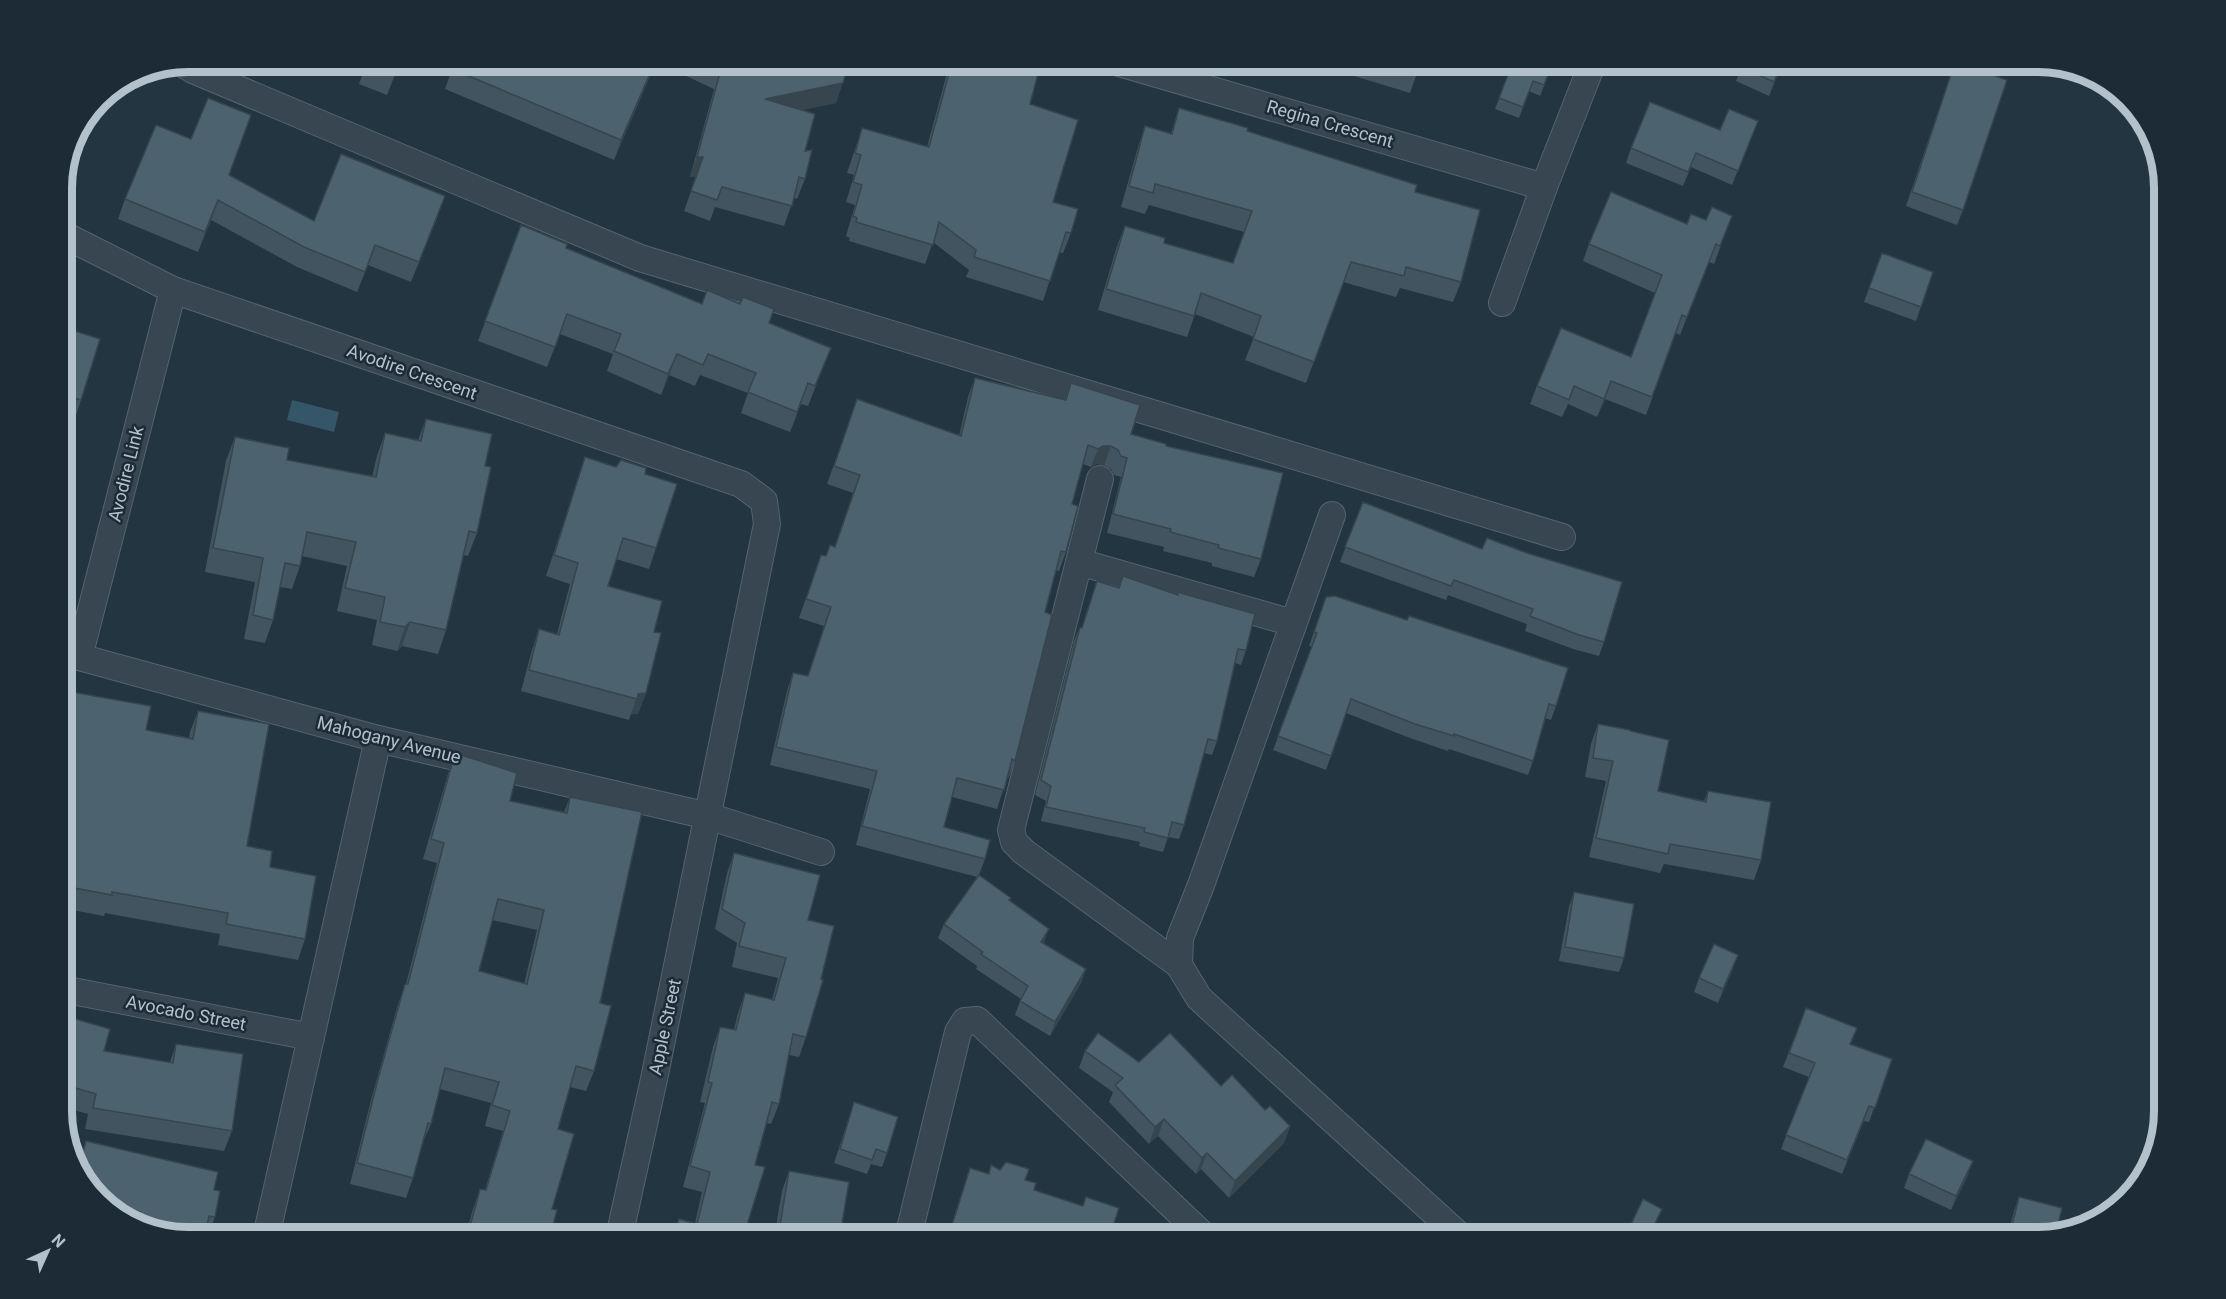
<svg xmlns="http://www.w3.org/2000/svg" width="2226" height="1299" font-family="Roboto,sans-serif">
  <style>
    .water { fill: #355569 }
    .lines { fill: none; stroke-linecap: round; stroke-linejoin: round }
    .street-casing { stroke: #55646e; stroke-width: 28 }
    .street { stroke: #374651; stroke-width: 26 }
    .wall { fill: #42545f; fill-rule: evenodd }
    .shaded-wall { fill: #36454e }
    .building { fill: #4d626f; stroke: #36454e; stroke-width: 1.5; fill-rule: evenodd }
    .labels { text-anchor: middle; stroke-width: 5; stroke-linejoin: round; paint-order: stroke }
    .street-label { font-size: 18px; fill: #b3c1cb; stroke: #1c2b36 }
    .rim { fill: none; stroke: #b3c1cb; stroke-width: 8 }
  </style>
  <rect width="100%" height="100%" fill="#233541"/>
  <polygon class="water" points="292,400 339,412 334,432 287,420"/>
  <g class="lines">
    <g class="street-casing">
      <g id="street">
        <polyline points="1116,62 1544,187"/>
        <polyline points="181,63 193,70 640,258 1562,537"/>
        <polyline points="62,234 173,290 741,484 764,501 767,524 654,1079 619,1237"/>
        <polyline points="1502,303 1544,187 1593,62"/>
        <polyline points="1100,479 1011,830 1014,842 1024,852 1179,965"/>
        <polyline points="1332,515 1201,885 1180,938 1179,965 1199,998 1461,1237"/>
        <polyline points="1079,562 1293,623"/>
        <polyline points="62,657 79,657 378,739 708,816 821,852"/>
        <polyline points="79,657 173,290"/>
        <polyline points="62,989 311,1037"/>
        <polyline points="266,1237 378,739"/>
        <polyline points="908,1237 958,1032 965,1021 977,1020 1205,1237"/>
      </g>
    </g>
    <use href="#street" class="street"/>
  </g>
  <g class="wall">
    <polygon points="362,62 400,62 387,95 359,84 367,63"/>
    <polygon points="628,62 849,62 836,103 802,110 805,151 805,179 797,199 794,198 784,226 715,207 710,221 684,211 696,177 690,177 714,89 656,62 614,160 445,89 452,69 628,63"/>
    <polygon points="950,62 1008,62 1030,104 1053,202 1071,233 1063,253 1059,252 1043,301 966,277 969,270 933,242 925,264 849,241 850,238 846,236 855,205 846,202 854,175 847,173 862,128 927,147"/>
    <polygon points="1319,62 1421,62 1410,93 1318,65"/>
    <polygon points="1513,62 1557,62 1556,65 1553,64 1540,96 1529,91 1519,118 1495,109"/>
    <polygon points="1744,62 1783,62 1769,96 1736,81"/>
    <polygon points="1950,76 1963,210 1957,225 1906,206"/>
    <polygon points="120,94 74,152 69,148 71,139 99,98"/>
    <polygon points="1179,108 1247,131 1415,192 1461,282 1453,302 1400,288 1396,297 1343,282 1306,383 1245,360 1254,337 1195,314 1187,337 1098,310 1117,246 1125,226 1164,243 1233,263 1244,232 1149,205 1145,214 1121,207 1138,147 1145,126 1171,133"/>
    <polygon points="1720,130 1752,135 1732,185 1691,167 1683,186 1626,163 1631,148"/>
    <polygon points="229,175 314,221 438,216 411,282 368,265 357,292 297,267 211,220 198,252 118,219 125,199"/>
    <polygon points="1732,216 1714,264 1709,262 1680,335 1676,333 1646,415 1605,399 1597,417 1568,404 1562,417 1530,404 1537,386 1631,357 1655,293 1583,261 1589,244"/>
    <polygon points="521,225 566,248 702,304 769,323 831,348 808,406 801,404 790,432 741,413 748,393 700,375 695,386 669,375 661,395 607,371 613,354 560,334 547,367 478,341"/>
    <polygon points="1882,253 1933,272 1916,321 1864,302"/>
    <polygon points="62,327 81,400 74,421 62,417"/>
    <polygon points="975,378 1065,399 1071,383 1131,434 1166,446 1261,559 1254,577 1212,566 1212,563 1163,551 1164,547 1107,533 1121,477 1114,475 1111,469 1104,465 1096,464 1091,467 1083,464 1072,504 1066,552 1059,571 1056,570 1045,612 1015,761 1008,779 1007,778 997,809 952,797 944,827 985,859 979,875 1010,901 1044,944 1086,969 1081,983 1050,1036 1015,1015 1021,999 976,969 977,966 938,938 944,924 977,877 856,845 870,789 770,765 787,691 793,673 808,676 824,626 799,618 821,555 826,556 835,546 853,493 827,484 857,399 959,436 968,397"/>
    <polygon points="426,419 485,466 477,533 468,556 463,555 446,630 438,654 402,646 397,651 372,645 377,620 337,611 347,566 302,556 300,566 292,589 280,587 273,620 265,643 244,639 255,582 205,572 226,461 235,437 287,460 372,477 377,456 385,433 418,440"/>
    <polygon points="585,457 616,467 645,474 656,548 649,569 616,559 608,586 654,632 646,693 638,714 631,714 629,720 521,691 532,650 539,629 557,634 570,584 546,576"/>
    <polygon points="1363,502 1604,642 1599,656 1573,649 1525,631 1527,624 1448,595 1446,600 1340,562"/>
    <polygon points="1097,581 1118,588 1177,595 1177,592 1246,650 1241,665 1235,663 1217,741 1212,755 1204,753 1184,825 1179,839 1168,837 1163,852 1139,846 1140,842 1041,821 1046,801 1035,795 1074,641 1080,627 1082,627"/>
    <polygon points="1326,597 1556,706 1551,720 1545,718 1533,761 1528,775 1449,749 1448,751 1410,738 1346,713 1326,770 1273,750 1312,647 1309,646"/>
    <polygon points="72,692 146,730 189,738 190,732 198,711 247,846 270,867 305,939 298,960 218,945 220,934 105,913 104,916 62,908 62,713 64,714"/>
    <polygon points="1598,724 1630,731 1658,791 1704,801 1708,791 1761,860 1754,880 1664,864 1660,873 1589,857 1606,781 1585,777 1591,744"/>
    <path d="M455 753 510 801 564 812 570 797 600 1003 594 1071 586 1091 570 1087 558 1129 552 1209 557 1210 549 1238H465L473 1209 480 1189 485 1190 503 1131 485 1126 491 1103 440 1089 431 1124 422 1144 413 1178 406 1198 350 1184 371 1100 398 1004 406 984 437 863 423 859 448 774ZM492 920 537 930 524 984 479 971Z"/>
    <polygon points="734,853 808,920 806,1037 799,1057 789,1055 779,1104 771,1124 767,1123 755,1165 743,1238 672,1238 679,1219 695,1223 702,1192 683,1187 705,1103 700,1102 713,1047 720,1027 734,1030 738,1013 745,993 772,1000 778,978 732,967 737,943 715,929 727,873"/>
    <polygon points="1574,892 1624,958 1619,972 1559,961 1569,907"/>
    <polygon points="1733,969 1718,1003 1694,992 1699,978"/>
    <polygon points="1806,1008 1851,1044 1892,1059 1869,1122 1864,1121 1842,1174 1781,1149 1809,1077 1783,1067"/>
    <polygon points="62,1015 104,1051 170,1062 176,1044 232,1131 224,1151 85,1129 88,1114 62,1107"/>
    <polygon points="1085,1051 1139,1062 1221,1086 1265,1110 1290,1126 1284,1143 1229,1198 1201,1169 1196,1174 1158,1136 1149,1144 1109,1102 1113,1092 1079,1068"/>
    <polygon points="854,1102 887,1153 882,1167 871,1164 867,1174 834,1163"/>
    <polygon points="86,1141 214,1190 215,1217 207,1237 188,1238 125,1221 83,1181 83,1149"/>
    <polygon points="991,1165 1000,1170 1025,1180 1034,1190 1109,1238 947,1238 970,1168 988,1174"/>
    <polygon points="789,1171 842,1223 843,1238 774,1238 782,1191"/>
    <polygon points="1909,1174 1968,1175 1951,1210 1904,1188"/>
    <polygon points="2019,1197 2039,1238 2007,1238 2014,1211"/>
    <polygon points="1662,1209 1649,1238 1625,1238 1627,1233"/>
  </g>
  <g class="shaded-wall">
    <polygon points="655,62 656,62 614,160 621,140"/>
    <polygon points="1782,62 1783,62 1769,96 1774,82"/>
    <polygon points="125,81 120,94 74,152 82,130 118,85"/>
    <polygon points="843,83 836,103 758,119 765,99"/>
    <polygon points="697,157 703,157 696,177 690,177"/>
    <polygon points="445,196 438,216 411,282 419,262"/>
    <polygon points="218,200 211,220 198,252 205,232"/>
    <polygon points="677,354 669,375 661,395 668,374"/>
    <polygon points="1611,381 1605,399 1597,417"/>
    <polygon points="1103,446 1111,446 1104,465 1096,464 1091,467 1098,449"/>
    <polygon points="410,622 402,646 397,651 405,627"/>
    <polygon points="646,693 638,714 631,714 638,694"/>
    <polygon points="1049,929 1044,943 1035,956 1041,942"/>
    <polygon points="1738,955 1733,969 1718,1003 1723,989"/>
    <polygon points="1086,969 1081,983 1050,1036 1055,1022"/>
    <polygon points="1164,1119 1158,1136 1149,1144 1155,1127"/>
    <polygon points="1290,1126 1284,1143 1229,1198 1235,1181"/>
    <polygon points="1207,1153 1201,1169 1196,1174 1202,1158"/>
    <polygon points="1973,1161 1968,1175 1951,1210 1956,1196"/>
  </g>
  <g class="building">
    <polygon points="368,62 400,62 394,75 367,64"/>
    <polygon points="455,62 624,62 628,63 628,62 655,62 621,140 452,69"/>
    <polygon points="706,62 849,62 843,83 765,99 815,114 805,151 812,150 805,179 799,177 792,206 722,187 717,200 691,191 703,157 697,157 721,69"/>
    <polygon points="952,62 1008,62 1039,70 1030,104 1078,120 1053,202 1078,209 1071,233 1066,232 1050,281 974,257 976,250 939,222 933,245 856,222 857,218 853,216 862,185 853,182 861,155 855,153 862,128 929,147"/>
    <polygon points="1406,62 1421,62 1420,66"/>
    <polygon points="1513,62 1553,62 1544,85 1533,81 1523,107 1499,98"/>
    <polygon points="1744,62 1782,62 1774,82 1741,67"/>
    <polygon points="1955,62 2007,80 1963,210 1912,192"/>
    <polygon points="118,85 82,130 79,128 99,98"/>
    <polygon points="208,98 251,115 229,175 314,221 341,154 445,196 419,262 375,245 365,272 304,247 218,200 205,232 125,199 156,125 191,139"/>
    <polygon points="1650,102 1720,130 1729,109 1758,121 1738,171 1696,153 1688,172 1631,148"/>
    <polygon points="1179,108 1248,128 1247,131 1417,185 1415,192 1480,210 1461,282 1406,267 1404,276 1351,262 1314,362 1253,339 1261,316 1201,293 1194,316 1106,289 1125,226 1165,238 1164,243 1233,263 1252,211 1155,184 1153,193 1129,186 1145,126 1172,134"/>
    <polygon points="1611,192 1687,224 1691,214 1706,220 1712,207 1732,216 1720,246 1716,244 1687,317 1682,315 1652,397 1611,381 1604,399 1574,386 1569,400 1537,386 1561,328 1631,357 1662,275 1589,244"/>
    <polygon points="521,225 567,244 566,248 702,304 707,290 740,304 743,297 774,309 769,323 831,348 815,386 808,383 797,412 748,392 756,373 708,354 703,365 677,354 668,374 614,351 621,334 567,314 555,347 485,321"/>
    <polygon points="1882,253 1933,272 1921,307 1869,288"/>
    <polygon points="62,327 100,339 81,400 62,394"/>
    <polygon points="975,378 1066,400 1071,383 1140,405 1131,434 1166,444 1166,446 1283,473 1261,559 1218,548 1219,545 1170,532 1171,529 1113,514 1127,458 1121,456 1118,450 1111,446 1103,446 1098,449 1088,445 1072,504 1078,506 1066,552 1061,551 1045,612 1052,615 1015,761 1012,759 1004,790 957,778 944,827 990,840 985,859 862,826 877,771 776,747 793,673 808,676 831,607 806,599 821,555 826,556 830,545 835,547 860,475 834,466 857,399 961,436"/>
    <polygon points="426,419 492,434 485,466 491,467 477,533 469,531 446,630 410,622 405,627 380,622 385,597 345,588 356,542 307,532 300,566 285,563 273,620 253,615 263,558 213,548 235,437 289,448 287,460 376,477 385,433 421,441"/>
    <polygon points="585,457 616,467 621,460 646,468 645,474 677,484 656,548 623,538 608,586 662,601 654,632 661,633 646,693 638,694 637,699 529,670 539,629 559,635 578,563 554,555"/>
    <polygon points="1363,502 1482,549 1487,538 1527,553 1622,582 1604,642 1579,635 1530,616 1533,609 1454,580 1451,586 1345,547"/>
    <polygon points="1123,576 1178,595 1177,592 1255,614 1246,650 1238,649 1217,741 1208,739 1184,825 1172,822 1168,838 1144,832 1145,828 1046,807 1051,786 1041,780 1080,627 1082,628 1097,581 1119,588"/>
    <polygon points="1335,596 1407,620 1409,616 1568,668 1556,706 1549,704 1533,761 1454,734 1454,736 1415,724 1351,699 1331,756 1278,736 1317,633 1314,632 1326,597"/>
    <polygon points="72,692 151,706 146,730 193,739 198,711 269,724 247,846 272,851 270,867 316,876 305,939 226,924 228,913 112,892 112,895 63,886 62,892 62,713 68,715"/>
    <polygon points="1598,724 1630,730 1630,731 1669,740 1658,791 1706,802 1708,791 1771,802 1761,860 1670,844 1668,854 1596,838 1613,761 1593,758"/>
    <path d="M455 753 517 773 510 801 567 813 570 797 642 812 600 1003 611 1006 594 1071 576 1066 558 1129 574 1134 552 1209 557 1210 550 1236 530 1229 527 1238H467L480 1189 486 1190 510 1111 492 1105 499 1082 445 1068 431 1124 428 1123 413 1178 357 1163 378 1079 405 984H408L444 843 431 839ZM498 899 544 910 527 984 479 971Z"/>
    <polygon points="734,853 820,875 808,920 834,926 821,979 823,980 806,1037 793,1034 779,1104 772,1102 755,1165 765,1167 743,1238 673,1238 679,1219 697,1224 710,1172 690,1166 712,1083 708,1082 720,1027 736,1030 745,993 774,1000 786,958 739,946 745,923 722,909"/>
    <polygon points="979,875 1011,898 1009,900 1049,929 1041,942 1086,969 1055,1022 1020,1001 1028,986 981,954 983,952 944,924"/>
    <polygon points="1574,892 1634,904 1624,958 1565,947"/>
    <polygon points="1714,944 1738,955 1723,989 1699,978"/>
    <polygon points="1806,1008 1857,1028 1850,1044 1892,1059 1875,1108 1869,1106 1847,1160 1786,1135 1815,1063 1789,1053"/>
    <polygon points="62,1015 110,1029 104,1051 173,1063 176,1044 243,1054 232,1131 93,1108 96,1094 62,1084"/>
    <polygon points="1098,1033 1139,1062 1170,1033 1221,1086 1232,1075 1265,1110 1270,1106 1290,1126 1235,1181 1207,1153 1202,1158 1164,1119 1155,1127 1115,1085 1123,1078 1085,1051"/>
    <polygon points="854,1102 898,1117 887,1153 876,1149 872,1160 840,1149"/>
    <polygon points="1926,1139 1973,1161 1956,1196 1909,1174"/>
    <polygon points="86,1141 218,1172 214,1190 220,1191 215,1217 209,1216 204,1238 188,1238 139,1225 141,1212 108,1205 83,1181 71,1147 84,1149"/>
    <polygon points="1006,1162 1029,1169 1025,1180 1036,1183 1034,1190 1083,1206 1086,1197 1119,1208 1109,1238 948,1238 970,1168 989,1174 991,1165 1000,1170"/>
    <polygon points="789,1171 849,1182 842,1223 846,1225 843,1238 778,1238"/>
    <polygon points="2019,1197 2062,1208 2056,1233 2039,1238 2009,1238"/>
    <polygon points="1643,1199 1662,1209 1648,1238 1637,1238 1627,1233"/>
  </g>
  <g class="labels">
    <g class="street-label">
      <text transform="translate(1330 124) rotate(16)" y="6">Regina Crescent</text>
      <text transform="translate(412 372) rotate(19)" y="6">Avodire Crescent</text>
      <text transform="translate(126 474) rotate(-76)" y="6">Avodire Link</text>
      <text transform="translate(389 740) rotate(14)" y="6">Mahogany Avenue</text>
      <text transform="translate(186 1013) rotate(11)" y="6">Avocado Street</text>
      <text transform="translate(665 1027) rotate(-78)" y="6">Apple Street</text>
    </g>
  </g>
  <path d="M0 0H2226V1299H0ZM188 72H2038A116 116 0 0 1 2154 188V1111A116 116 0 0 1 2038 1227H188A116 116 0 0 1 72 1111V188A116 116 0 0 1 188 72Z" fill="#1c2b36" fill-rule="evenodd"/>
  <path class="rim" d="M188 72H2038A116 116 0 0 1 2154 188V1111A116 116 0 0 1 2038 1227H188A116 116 0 0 1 72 1111V188A116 116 0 0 1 188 72Z"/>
  <g transform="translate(48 1251) rotate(45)" stroke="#1c2b36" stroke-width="4.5" paint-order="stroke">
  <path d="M0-4.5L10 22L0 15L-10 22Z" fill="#b3c1cb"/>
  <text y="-9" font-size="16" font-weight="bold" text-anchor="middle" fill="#b3c1cb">N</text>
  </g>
</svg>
